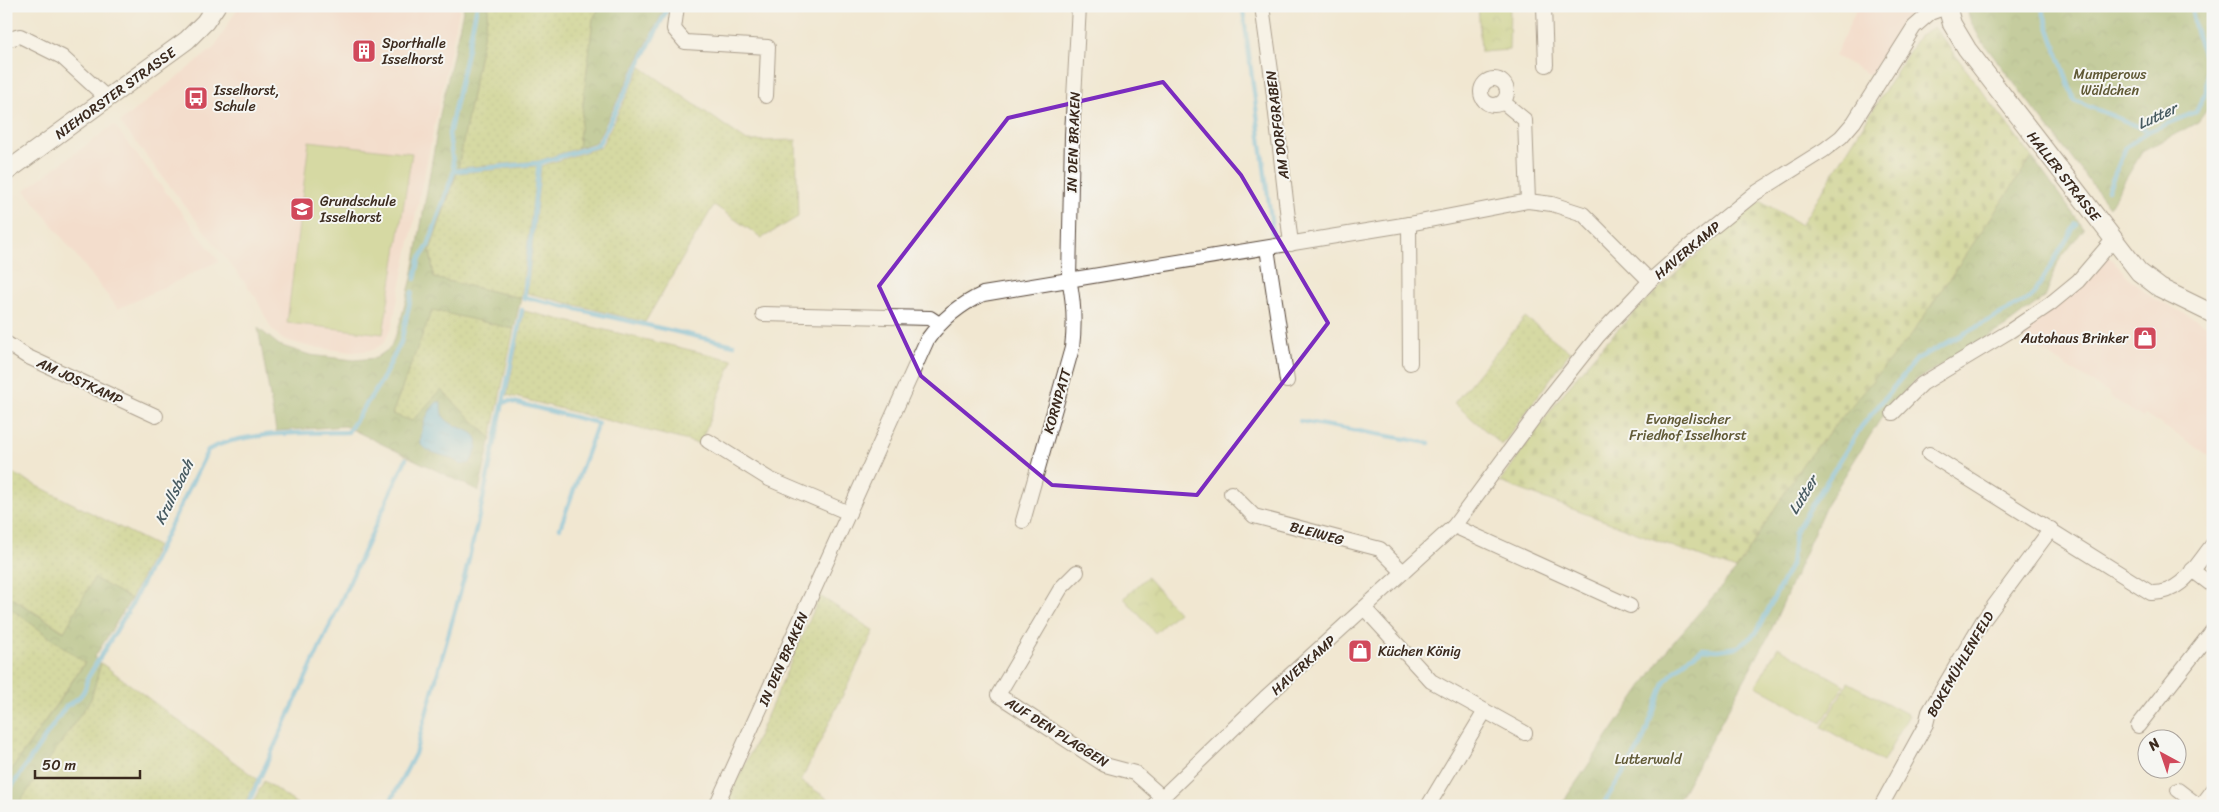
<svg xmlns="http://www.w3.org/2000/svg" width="2219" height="812" font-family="Sriracha,sans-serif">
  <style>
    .built { fill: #f7d1c6 }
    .grass { fill: url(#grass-dots); stroke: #787844 }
    .forest { fill: url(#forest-crowns); stroke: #666b3e }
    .cemetery { fill: url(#cemetery-stones); stroke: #787844 }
    .park { fill: url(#park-crowns); stroke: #787844 }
    .garden { fill: #b5c76b; stroke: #787844 }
    .water { fill: url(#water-ripples); stroke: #4e707e }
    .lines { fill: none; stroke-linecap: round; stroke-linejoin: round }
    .stream { stroke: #61b5dd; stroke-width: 4.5 }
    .minor-casing { stroke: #564639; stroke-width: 16 }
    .tertiary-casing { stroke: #564639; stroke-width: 20 }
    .minor { stroke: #fff; stroke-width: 14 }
    .tertiary { stroke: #fff; stroke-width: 18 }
    .marked { fill: none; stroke: #7b2cbf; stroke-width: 4; stroke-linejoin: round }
    .labels { text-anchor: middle; stroke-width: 4; stroke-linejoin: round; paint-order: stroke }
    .poi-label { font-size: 14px; fill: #3b2a1e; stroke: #f6f6f2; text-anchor: start }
    .park-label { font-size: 14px; fill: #605935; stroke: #f6f6f2 }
    .street-label { font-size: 14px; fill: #3b2a1e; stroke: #f6f6f2 }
    .water-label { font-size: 15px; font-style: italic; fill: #485b61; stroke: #f6f6f2 }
  </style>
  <defs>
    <pattern id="grass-dots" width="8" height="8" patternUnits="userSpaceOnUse" patternTransform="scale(1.25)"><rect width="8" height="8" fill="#b5c76b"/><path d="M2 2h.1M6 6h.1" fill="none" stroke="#94a257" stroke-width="1.8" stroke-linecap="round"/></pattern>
    <pattern id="forest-crowns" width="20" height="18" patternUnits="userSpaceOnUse" patternTransform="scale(1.25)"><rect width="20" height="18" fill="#90ac5f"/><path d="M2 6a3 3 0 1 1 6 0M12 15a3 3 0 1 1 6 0" fill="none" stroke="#778c4e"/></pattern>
    <pattern id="cemetery-stones" width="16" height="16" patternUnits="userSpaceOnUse" patternTransform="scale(1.25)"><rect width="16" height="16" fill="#b5c76b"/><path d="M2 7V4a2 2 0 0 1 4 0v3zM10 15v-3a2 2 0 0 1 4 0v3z" fill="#94a257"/></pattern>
    <pattern id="park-crowns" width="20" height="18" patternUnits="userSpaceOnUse" patternTransform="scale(1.25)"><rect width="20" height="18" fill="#b5c76b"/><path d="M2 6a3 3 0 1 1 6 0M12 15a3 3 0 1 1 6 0" fill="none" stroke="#94a257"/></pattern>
    <pattern id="water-ripples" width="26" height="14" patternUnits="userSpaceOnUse" patternTransform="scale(1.25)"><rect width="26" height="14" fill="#61b5dd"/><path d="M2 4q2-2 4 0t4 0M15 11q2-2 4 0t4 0" fill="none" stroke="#5193b3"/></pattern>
  </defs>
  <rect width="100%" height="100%" fill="#f6f6f2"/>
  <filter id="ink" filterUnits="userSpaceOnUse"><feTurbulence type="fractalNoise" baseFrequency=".02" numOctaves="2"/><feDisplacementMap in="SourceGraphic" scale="10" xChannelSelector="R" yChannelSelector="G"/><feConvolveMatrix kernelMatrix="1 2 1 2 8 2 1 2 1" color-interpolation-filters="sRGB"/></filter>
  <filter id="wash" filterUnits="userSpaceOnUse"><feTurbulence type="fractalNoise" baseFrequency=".0096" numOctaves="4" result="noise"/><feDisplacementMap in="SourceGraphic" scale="20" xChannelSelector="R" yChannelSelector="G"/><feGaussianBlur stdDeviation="1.12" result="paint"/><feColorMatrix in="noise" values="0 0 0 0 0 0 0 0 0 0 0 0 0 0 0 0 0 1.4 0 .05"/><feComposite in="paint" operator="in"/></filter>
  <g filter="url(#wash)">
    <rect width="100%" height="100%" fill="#f1e7d1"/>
    <g class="built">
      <polygon points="239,6 460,6 392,326 384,343 373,350 353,352 310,347 282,339 271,328 255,296 120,122 214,48"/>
      <polygon points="1858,6 1916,6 1870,75 1835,56"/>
      <polygon points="114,125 219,261 118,309 25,190"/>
      <polygon points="2107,255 2130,279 2153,298 2213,328 2213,458 2145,414 2143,418 2109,396 2110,394 2015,334"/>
    </g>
    <g class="grass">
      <polygon points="489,6 600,6 593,19 578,148 538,161 458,168"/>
      <polygon points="641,67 747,141 796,140 798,217 762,238 714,205 645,322 527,293 541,166 601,147"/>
      <polygon points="537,166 521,298 434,278 430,250 457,173"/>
      <polygon points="431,309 514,329 491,438 441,390 412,421 392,414"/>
      <polygon points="524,311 733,360 700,444 507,395"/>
      <polygon points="1525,317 1570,352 1502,445 1454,403"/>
      <polygon points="6,470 157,546 131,599 94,579 65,632 6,594"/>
      <polygon points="820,596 874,631 801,781 839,806 724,806 752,750"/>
      <polygon points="6,605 85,662 6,778"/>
      <polygon points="101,663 257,779 244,806 17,806 91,699"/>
      <polygon points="264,781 300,806 251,806"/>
    </g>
    <g class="forest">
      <polygon points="464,6 489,6 458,168 430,250 434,278 521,298 514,329 432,310 392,414 412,421 441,390 491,438 479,491 345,426 276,431 258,328 279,345 310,355 354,360 376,358 390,348 398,330 412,278 440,114"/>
      <polygon points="600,6 666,6 596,142 578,148 593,19"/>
      <polygon points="1966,6 2213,6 2213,102 2198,122 2142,152 2109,207 1981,40 1970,20"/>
      <polygon points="2032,157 2084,229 2058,262 2046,296 2006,326 1916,380 1885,412 1825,507 1769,635 1675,806 1560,806 1670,646 1736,570 1804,462 1911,335"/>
      <polygon points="94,578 131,599 94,658 101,663 91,699 17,806 6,806 6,778 85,663 6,605 6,594 64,632"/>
    </g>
    <path class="cemetery" d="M1934 27 2032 157 1911 335 1804 462 1736 570 1500 482C1533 436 1567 384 1606 342 1653 290 1707 246 1761 201L1801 225 1918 37Z"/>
    <g class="park">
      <polygon points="1478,6 1510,6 1509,50 1481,52"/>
      <polygon points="1147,577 1178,612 1155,633 1124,598"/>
      <polygon points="1848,682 1909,715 1883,762 1822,727"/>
    </g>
    <g class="garden">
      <polygon points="309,141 412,153 383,334 287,323"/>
      <polygon points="1778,647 1844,685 1822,723 1756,686"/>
    </g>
    <path class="water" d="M437 402H441C441 405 441 411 442 414 453 436 494 422 470 463L461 465C449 454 432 456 421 445 420 428 426 414 437 402Z"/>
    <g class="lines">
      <g class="stream">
        <polyline points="2041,6 2074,100 2149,131"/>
        <polyline points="1243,10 1273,234"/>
        <polyline points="454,171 539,163 598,145 669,6"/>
        <polyline points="2108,190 2126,147 2149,131 2196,112 2206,92 2208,66 2197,36 2191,6"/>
        <polyline points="415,279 419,260 428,246 454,171 449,134 477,6"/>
        <polyline points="524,297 734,345"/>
        <polyline points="524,299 539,163"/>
        <polyline points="503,403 509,401 598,423 560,528"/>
        <polyline points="1300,421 1429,443"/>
        <path d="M6 795 66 706C78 699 86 694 87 679L131 606 208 450C240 431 310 433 348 432L382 380 401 342 412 292"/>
        <polyline points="247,806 406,459"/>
        <polyline points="388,806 415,754 465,575 483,499 522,310"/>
        <polyline points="1602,806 1641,745 1665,681 1686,660 1703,649 1718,650 1738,647 1756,633 1791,565 1795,532 1861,427 1917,359 2032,297 2076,224"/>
      </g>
    </g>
  </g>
  <g filter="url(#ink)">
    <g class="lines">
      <g class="minor-casing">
        <g id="minor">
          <polyline points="677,6 674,29 685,42 768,47 766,96"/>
          <polyline points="1262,6 1271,71 1291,244"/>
          <polyline points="1544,6 1546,65"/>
          <polyline points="6,40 20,36 62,57 108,99"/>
          <circle cx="1494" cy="92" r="13"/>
          <polyline points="1503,102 1525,120 1528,201"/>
          <polyline points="1409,224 1410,363"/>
          <polyline points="1267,248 1287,381"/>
          <polyline points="763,314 930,318 939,324"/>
          <polyline points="6,343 26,356 156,416"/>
          <polyline points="1893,413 1922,384 2010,331 2050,304 2078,281 2113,240"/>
          <polyline points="708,441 769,479 849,513"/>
          <path d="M1929 454 2151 593C2182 594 2195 566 2213 544"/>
          <polyline points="1231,493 1254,516 1380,549 1403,572"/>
          <path d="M1023 521 1072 348C1075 324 1074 302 1069 279L1072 135 1079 6"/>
          <polyline points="1454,526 1630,606"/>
          <polyline points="2192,570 2213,586"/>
          <polyline points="1077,572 1061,588 998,695 1105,765 1135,773 1162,797"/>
          <polyline points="1365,609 1431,681 1525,733"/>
          <polyline points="2138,726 2213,630"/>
          <polyline points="2178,790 2199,806"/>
          <path d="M716 806 927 340C942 319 959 305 983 294L1409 224 1528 201 1552 204 1583 214 1650 281"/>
          <polyline points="1153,806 1265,698 1454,526 1544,404 1598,336 1650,281 1685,250 1754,194 1824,150 1841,137 1854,122 1914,27 1930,13 1947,7"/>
          <polyline points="1428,806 1485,711"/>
          <polyline points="1881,806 1926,724 1929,712 1982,622 2051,529"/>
          <polyline points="2201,806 2213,790"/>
        </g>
      </g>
      <g class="tertiary-casing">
        <g id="tertiary">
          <polyline points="1947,6 1952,24 1967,49 2139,272 2160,288 2213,314"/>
          <polyline points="6,172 187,40 205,22 216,6"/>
        </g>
      </g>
      <use href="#minor" class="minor"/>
      <use href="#tertiary" class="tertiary"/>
    </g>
  </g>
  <path d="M0 0H2219V812H0ZM1163 82 1241 175 1328 323 1197 495 1052 485 921 376 879 286 1008 118Z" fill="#f1e7d1" fill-opacity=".55" fill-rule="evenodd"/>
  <path class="marked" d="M1163 82 1241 175 1328 323 1197 495 1052 485 921 376 879 286 1008 118Z"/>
  <defs>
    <g id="building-square" transform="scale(1.25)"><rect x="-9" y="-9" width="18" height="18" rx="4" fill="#d1495b" stroke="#f6f6f2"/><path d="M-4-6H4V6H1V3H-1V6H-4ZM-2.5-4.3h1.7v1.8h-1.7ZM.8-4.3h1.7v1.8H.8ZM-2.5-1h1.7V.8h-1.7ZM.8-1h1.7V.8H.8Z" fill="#fff"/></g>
    <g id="bus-square" transform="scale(1.25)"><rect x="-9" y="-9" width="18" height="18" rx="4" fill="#d1495b" stroke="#f6f6f2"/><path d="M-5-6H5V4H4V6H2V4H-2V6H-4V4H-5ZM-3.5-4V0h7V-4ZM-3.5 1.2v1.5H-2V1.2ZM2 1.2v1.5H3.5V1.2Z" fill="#fff"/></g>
    <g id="school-square" transform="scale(1.25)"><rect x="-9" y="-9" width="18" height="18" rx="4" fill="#d1495b" stroke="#f6f6f2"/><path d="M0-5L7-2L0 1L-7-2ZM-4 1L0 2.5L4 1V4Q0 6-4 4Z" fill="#fff"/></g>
    <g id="shop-square" transform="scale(1.25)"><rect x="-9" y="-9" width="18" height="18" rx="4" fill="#d1495b" stroke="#f6f6f2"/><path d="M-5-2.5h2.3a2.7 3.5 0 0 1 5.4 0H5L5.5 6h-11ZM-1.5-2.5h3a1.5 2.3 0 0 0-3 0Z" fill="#fff"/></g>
  </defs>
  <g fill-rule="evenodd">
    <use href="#building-square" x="364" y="51"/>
    <use href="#bus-square" x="196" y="98"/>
    <use href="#school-square" x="302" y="209"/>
    <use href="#shop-square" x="2145" y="338"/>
    <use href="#shop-square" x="1360" y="651"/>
  </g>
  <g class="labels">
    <g class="poi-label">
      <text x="382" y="48">Sporthalle<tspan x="382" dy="16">Isselhorst</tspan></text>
      <text x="214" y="95">Isselhorst,<tspan x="214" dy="16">Schule</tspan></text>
      <text x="320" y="206">Grundschule<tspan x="320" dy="16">Isselhorst</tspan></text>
      <text x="2128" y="343" text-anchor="end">Autohaus Brinker</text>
      <text x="1378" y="656">Küchen König</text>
    </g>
    <g class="park-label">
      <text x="2110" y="79">Mumperows<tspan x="2110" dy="16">Wäldchen</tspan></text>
      <text x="1688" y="424">Evangelischer<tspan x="1688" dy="16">Friedhof Isselhorst</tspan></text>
      <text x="1648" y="764">Lutterwald</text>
    </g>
    <g class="street-label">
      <text transform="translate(115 93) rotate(-36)" y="5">NIEHORSTER STRASSE</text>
      <text transform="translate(1277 125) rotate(-97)" y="5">AM DORFGRABEN</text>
      <text transform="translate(1073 142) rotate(-88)" y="5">IN DEN BRAKEN</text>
      <text transform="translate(2064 176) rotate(52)" y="5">HALLER STRASSE</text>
      <text transform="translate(1687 250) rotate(-40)" y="5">HAVERKAMP</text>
      <text transform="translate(80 381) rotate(25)" y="5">AM JOSTKAMP</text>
      <text transform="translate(1057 401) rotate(-74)" y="5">KORNPATT</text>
      <text transform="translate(1317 533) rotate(15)" y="5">BLEIWEG</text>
      <text transform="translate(783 659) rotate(-66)" y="5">IN DEN BRAKEN</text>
      <text transform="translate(1960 664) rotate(-60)" y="5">BOKEMÜHLENFELD</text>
      <text transform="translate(1303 665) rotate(-42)" y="5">HAVERKAMP</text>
      <text transform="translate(1057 732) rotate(32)" y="5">AUF DEN PLAGGEN</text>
    </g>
    <g class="water-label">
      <text transform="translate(2157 116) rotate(-25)" y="5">Lutter</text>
      <text transform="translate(174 492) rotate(-64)" y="5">Krullsbach</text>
      <text transform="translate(1803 495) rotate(-58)" y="5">Lutter</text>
    </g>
  </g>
  <rect width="2219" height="812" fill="none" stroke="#f6f6f2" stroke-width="25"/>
  <g transform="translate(2162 754) rotate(320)"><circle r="24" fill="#f6f6f2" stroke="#aba49d"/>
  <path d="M0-4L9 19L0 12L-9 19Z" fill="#d1495b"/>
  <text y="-8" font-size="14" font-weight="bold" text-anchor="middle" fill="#3b2a1e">N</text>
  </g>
  <path d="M35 770v8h105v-8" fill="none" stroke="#3b2a1e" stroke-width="2.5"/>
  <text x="42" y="770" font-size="15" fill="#3b2a1e" stroke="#f6f6f2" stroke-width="4" paint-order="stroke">50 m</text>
</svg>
